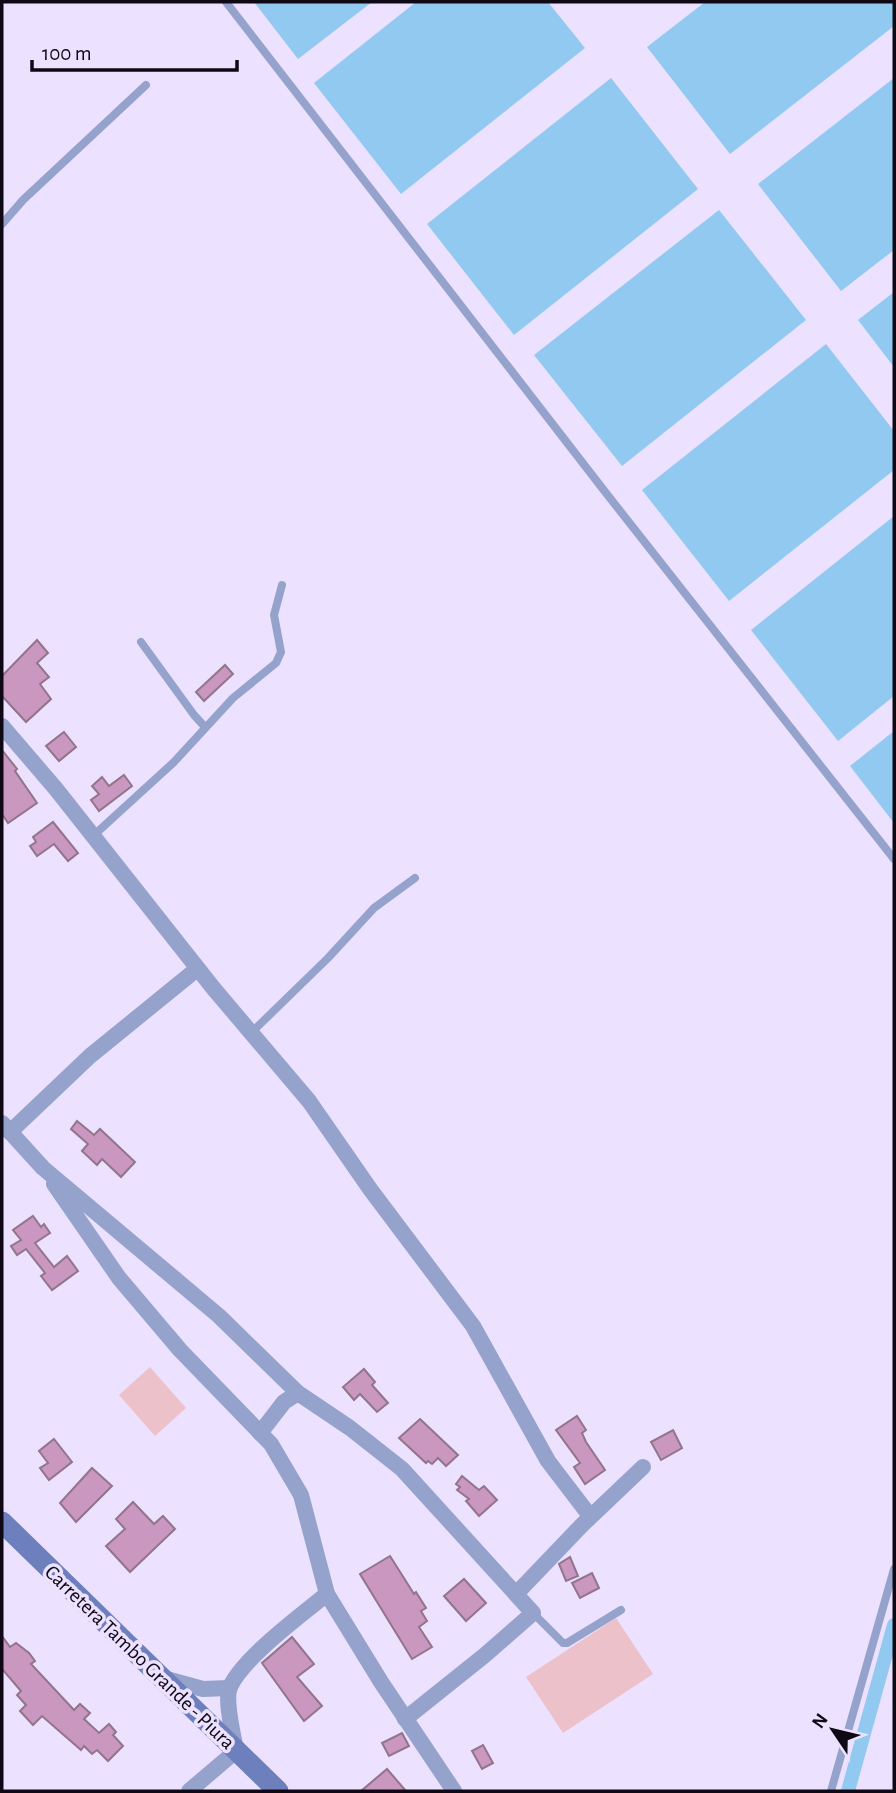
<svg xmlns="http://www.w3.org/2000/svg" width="896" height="1793" font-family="'Alegreya Sans',sans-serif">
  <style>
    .green { fill: #edc1ca }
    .water { fill: #91c9f0 }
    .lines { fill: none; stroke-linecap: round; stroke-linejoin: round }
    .canal { stroke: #91c9f0; stroke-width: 14 }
    .building { fill: #c997bf; stroke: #92748c; stroke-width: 2 }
    .lane { stroke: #94a2cc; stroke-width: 8 }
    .street { stroke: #94a2cc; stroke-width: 16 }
    .secondary { stroke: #6d7fbc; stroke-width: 21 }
    .labels { text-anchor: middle; stroke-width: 7; stroke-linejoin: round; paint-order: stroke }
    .street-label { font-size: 21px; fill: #0e0915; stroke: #ece1fe }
  </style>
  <rect width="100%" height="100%" fill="#ece1fe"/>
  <g class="green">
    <polygon points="150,1367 186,1408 155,1436 119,1395"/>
    <polygon points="616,1618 653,1674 563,1733 526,1677"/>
  </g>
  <g class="water">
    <polygon points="254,2 372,2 298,59"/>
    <polygon points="416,2 548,2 585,48 401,194 314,83"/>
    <polygon points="705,2 894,2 894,26 730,154 647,47"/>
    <polygon points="611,78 698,189 514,335 427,224"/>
    <polygon points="894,78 894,250 841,291 758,184"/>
    <polygon points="719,210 806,320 622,466 534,355"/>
    <polygon points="894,292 894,367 858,320"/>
    <polygon points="826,344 894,431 894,470 729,601 642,490"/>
    <polygon points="894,516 894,696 838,741 751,630"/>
    <polygon points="894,731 894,823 850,766"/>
  </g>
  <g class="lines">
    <polyline class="canal" points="848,1791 894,1625"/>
  </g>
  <g class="building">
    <polygon points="37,640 48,653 37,663 49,677 40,684 51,699 26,722 2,696 2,676"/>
    <polygon points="225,665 233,674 204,701 196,692"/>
    <polygon points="64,732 76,747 59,761 46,746"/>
    <polygon points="2,750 17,769 15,771 37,803 8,823 2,814"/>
    <polygon points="124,775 132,786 99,811 91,800 99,794 92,786 102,777 109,786"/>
    <polygon points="53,822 78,853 68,861 54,844 37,856 30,846 36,842 33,837"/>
    <polygon points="77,1121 94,1135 100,1129 135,1162 121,1177 102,1159 97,1165 82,1151 88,1144 71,1129"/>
    <polygon points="33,1216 41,1227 44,1224 50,1233 35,1243 54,1267 67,1256 78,1271 52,1290 41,1276 45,1273 26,1249 17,1255 11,1246 21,1240 13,1230"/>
    <polygon points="364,1369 375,1382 372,1385 388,1403 377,1412 360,1394 354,1400 343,1387"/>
    <polygon points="577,1416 586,1430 582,1433 586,1442 605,1470 585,1484 574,1467 580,1463 556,1430"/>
    <polygon points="420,1419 458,1455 446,1466 438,1458 432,1464 428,1461 426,1463 399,1438"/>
    <polygon points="673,1430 682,1448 661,1460 651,1442"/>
    <polygon points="54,1439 72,1462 49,1480 40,1468 48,1463 39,1451"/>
    <polygon points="92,1468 112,1486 76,1522 60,1503"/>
    <polygon points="462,1476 479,1490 484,1486 497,1500 479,1516 466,1501 469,1499 457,1490 460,1487 456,1484"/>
    <polygon points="133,1502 154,1524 163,1516 175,1529 130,1572 106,1546 125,1529 116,1519"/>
    <polygon points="390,1556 414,1594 416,1592 426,1608 421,1611 427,1621 419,1627 432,1647 412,1659 360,1574"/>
    <polygon points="570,1557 578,1576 566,1581 559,1564"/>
    <polygon points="592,1573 599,1588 580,1598 572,1583"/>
    <polygon points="464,1579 486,1603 466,1621 444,1596"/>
    <polygon points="2,1636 10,1647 16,1643 29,1653 35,1661 31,1664 74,1710 80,1704 90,1713 84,1719 99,1733 109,1724 116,1732 113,1735 123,1746 108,1761 97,1750 92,1754 84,1746 81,1750 42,1716 33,1725 20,1711 26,1705 17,1695 21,1691 2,1669"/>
    <polygon points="292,1637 314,1664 297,1677 322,1706 304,1721 262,1663"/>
    <polygon points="402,1733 409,1746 389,1756 382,1743"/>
    <polygon points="483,1745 493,1763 482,1769 472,1751"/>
    <polygon points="387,1769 406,1791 361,1791"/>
  </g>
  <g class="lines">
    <g class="lane">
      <polyline points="226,2 606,493 894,859"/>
      <polyline points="2,224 23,200 146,85"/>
      <polyline points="141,642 194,715 205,727"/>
      <polyline points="93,836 174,762 233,698 276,663 281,652 274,615 282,585"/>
      <polyline points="252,1032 328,958 374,908 415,878"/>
      <polyline points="533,1613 563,1643 567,1643 621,1610"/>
      <polyline points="831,1791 894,1569"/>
    </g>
    <g class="street">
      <polyline points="2,726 56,789 214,989 309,1101 370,1189 473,1326 548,1461 590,1516"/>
      <polyline points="2,1123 43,1168 219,1316 298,1393 350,1428 402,1469 533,1613 485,1655 405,1719"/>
      <polyline points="10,1132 90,1056 197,969"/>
      <polyline points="54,1184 119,1278 180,1350 271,1444 301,1495 327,1594 381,1682 454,1791"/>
      <polyline points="260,1433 284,1402 298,1393"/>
      <polyline points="516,1594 582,1525 643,1467"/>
      <polyline points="163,1678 203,1689 229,1688"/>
      <path d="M189 1791 236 1751C234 1736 224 1701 230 1687 243 1658 301 1615 327 1594"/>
    </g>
    <polyline class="secondary" points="2,1522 278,1791"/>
  </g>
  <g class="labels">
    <g class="street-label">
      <text transform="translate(140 1657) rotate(44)" y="7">Carretera Tambo Grande - Piura</text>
    </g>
  </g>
  <rect width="896" height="1793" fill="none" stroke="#0e0915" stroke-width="7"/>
  <g transform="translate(833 1730) rotate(305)" stroke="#ece1fe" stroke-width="5" paint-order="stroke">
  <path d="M0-5L12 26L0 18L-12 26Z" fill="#0e0915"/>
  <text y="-10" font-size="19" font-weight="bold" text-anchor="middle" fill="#0e0915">N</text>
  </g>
  <path d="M32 60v10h205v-10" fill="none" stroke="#0e0915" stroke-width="3.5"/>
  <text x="42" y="60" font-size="21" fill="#0e0915" stroke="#ece1fe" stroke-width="5" paint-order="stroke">100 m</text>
</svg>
